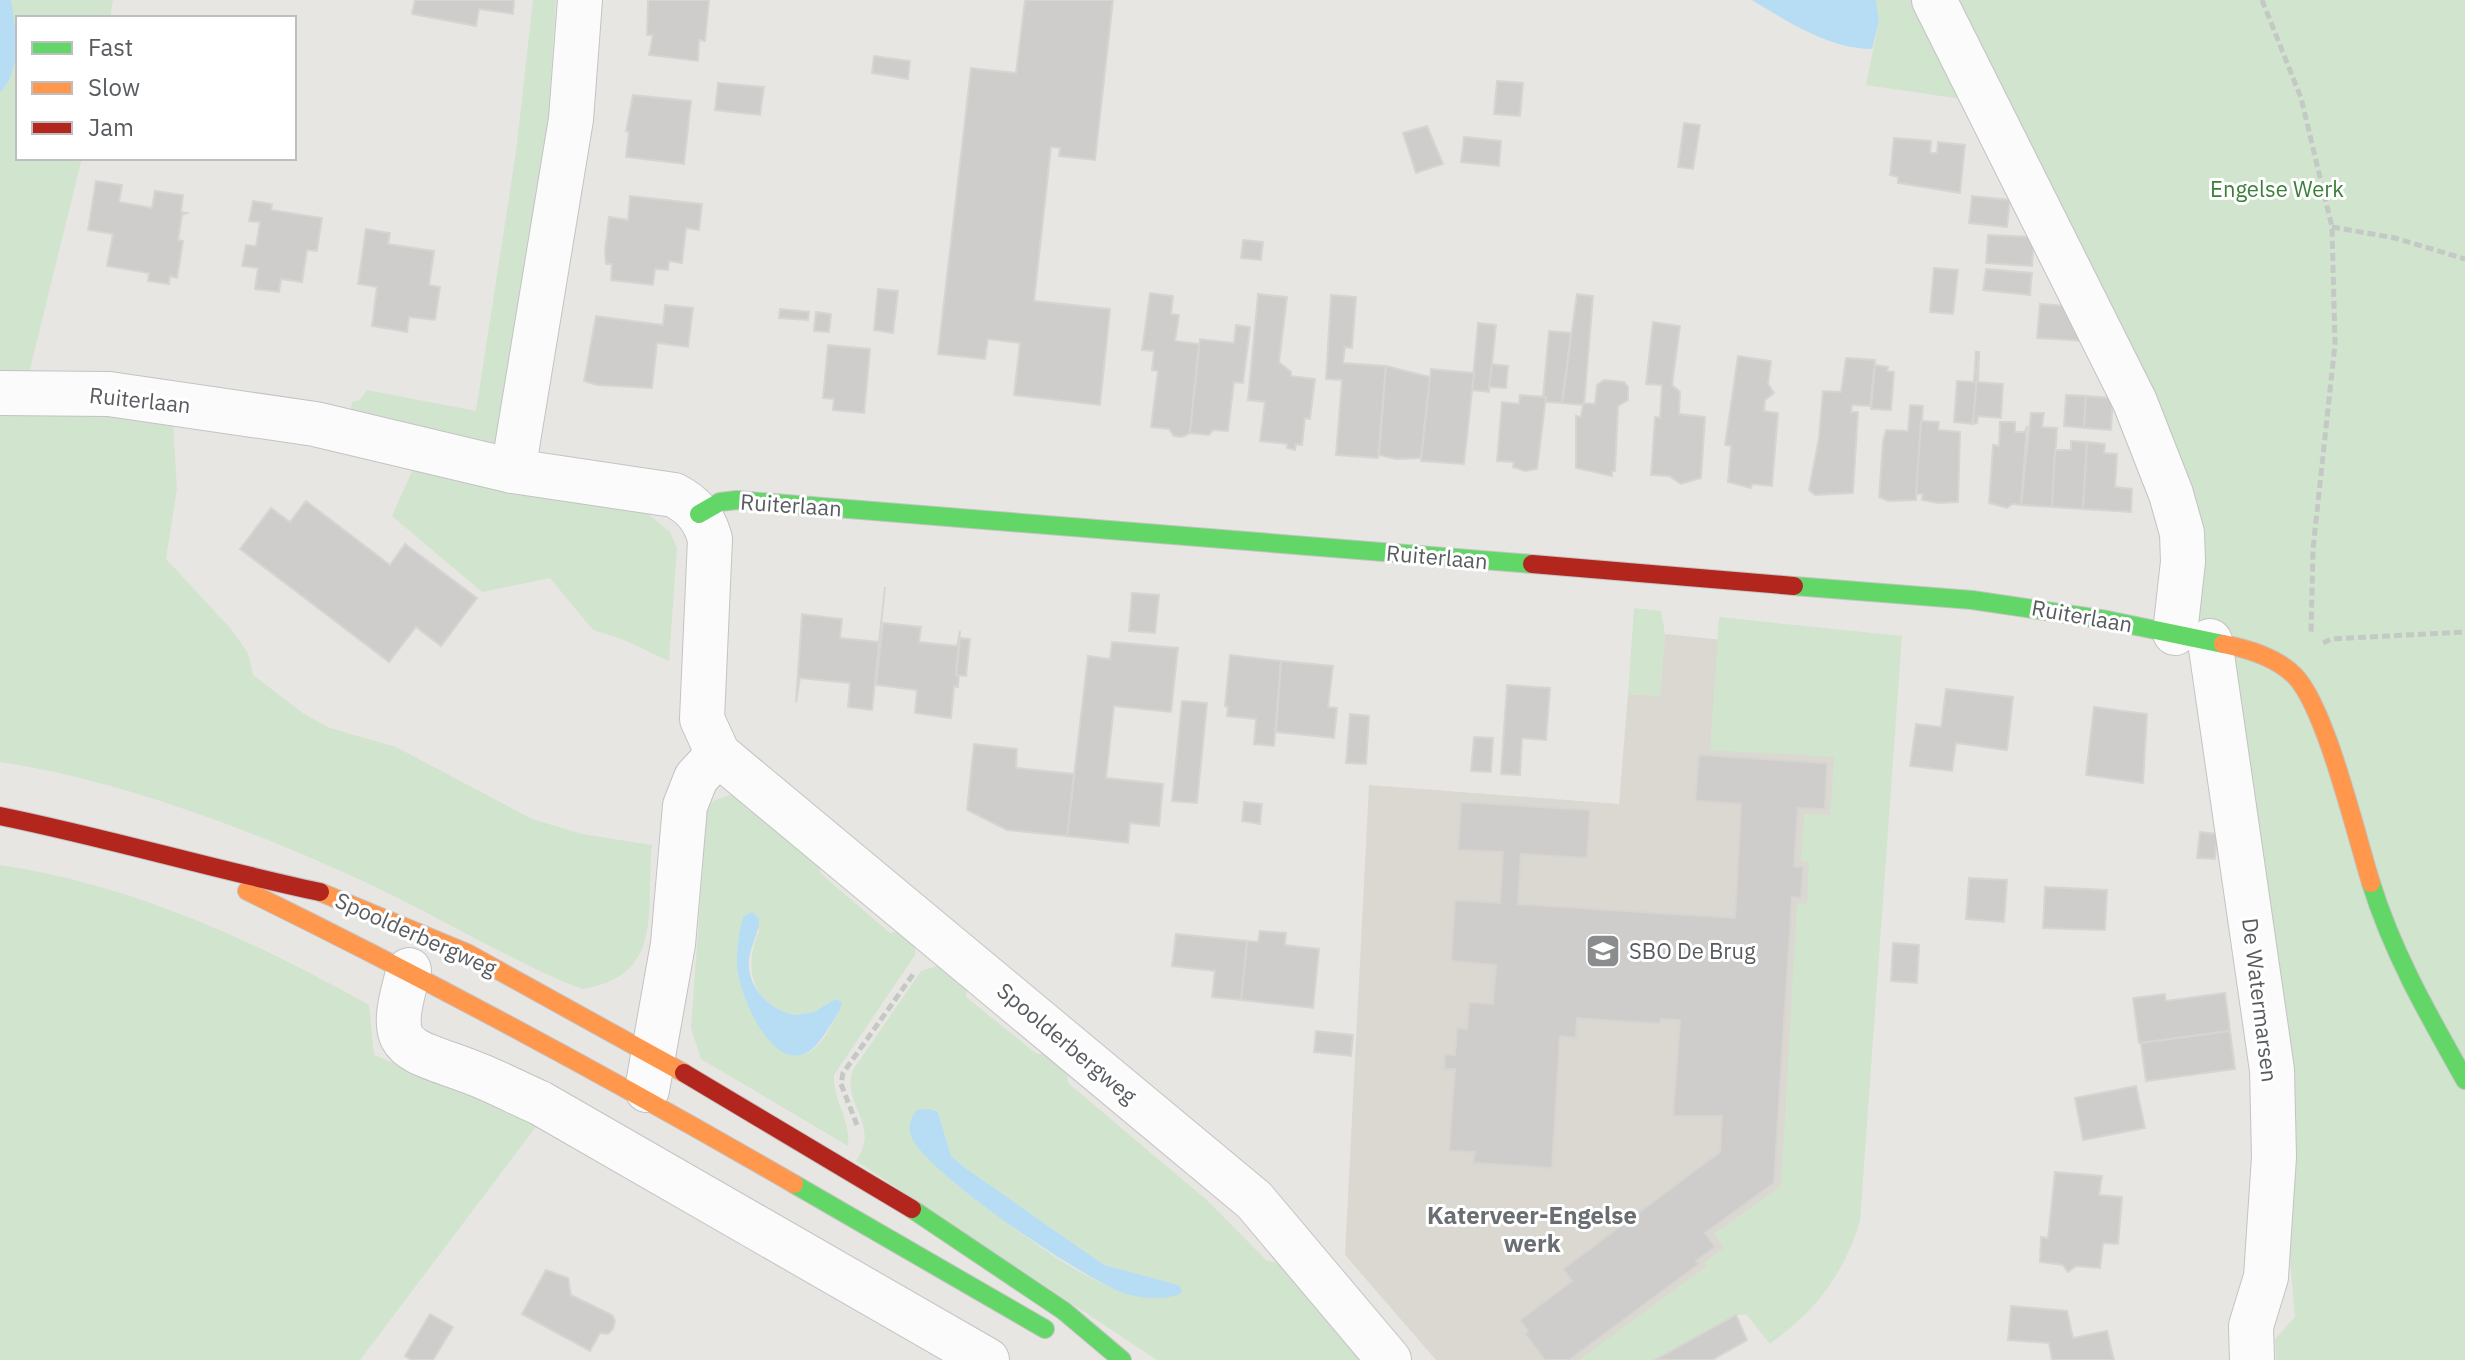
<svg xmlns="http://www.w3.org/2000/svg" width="2465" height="1360" font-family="'IBM Plex Sans',sans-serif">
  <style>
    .education { fill: #dbd8d2 }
    .green { fill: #d1e4ce; fill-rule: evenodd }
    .water { fill: #b6ddf3 }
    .building { fill: #cfcdcb; stroke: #d7d5d2; stroke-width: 2 }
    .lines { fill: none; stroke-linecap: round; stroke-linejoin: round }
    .street-casing { stroke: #c3c3c3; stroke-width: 46 }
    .fast-casing { stroke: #c4c4c4; stroke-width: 20 }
    .slow-casing { stroke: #c4c4c4; stroke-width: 20 }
    .jam-casing { stroke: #c4c4c4; stroke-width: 20 }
    .path { stroke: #c4c9c5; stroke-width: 5; stroke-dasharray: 8 4; stroke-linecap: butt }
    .street { stroke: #fcfbfb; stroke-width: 44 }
    .fast { stroke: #63d668; stroke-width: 18 }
    .slow { stroke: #ff974d; stroke-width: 18 }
    .jam { stroke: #b3261e; stroke-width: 18 }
    .labels { text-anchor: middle; stroke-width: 6; stroke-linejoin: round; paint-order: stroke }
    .park-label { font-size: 22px; fill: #3a7f38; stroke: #fff }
    .street-label { font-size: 22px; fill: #585c60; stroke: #fff }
    .poi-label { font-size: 22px; fill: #585c60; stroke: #fff; text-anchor: start }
    .neighbourhood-label { font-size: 24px; font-weight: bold; fill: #696e72; stroke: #fff }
  </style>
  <rect width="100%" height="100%" fill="#e8e6e2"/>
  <polygon class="education" points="1665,634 1868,655 1829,1193 1746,1314 1736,1315 1655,1360 1436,1360 1345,1255 1369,785 1619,804 1628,694 1660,696"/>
  <g class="green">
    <path d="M11 0H113L110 18H18V158H82L28 377H0V93C23 68 16 31 11 0Z"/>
    <polygon points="533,0 556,0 549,107 563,108 498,446 350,415 352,402 360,400 367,390 476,411 516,152"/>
    <polygon points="1876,0 1918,0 1968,100 1866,85 1879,21"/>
    <polygon points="1949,0 2465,0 2465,1360 2276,1360 2275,1339 2295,1317 2287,1224 2200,619"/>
    <path d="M0 413H72L173 423 177 489 166 559 231 629 248 653 253 675 304 714 330 728 396 747 532 819 582 834 652 845C645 910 666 976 582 989 518 964 458 928 396 897 280 840 128 781 0 762Z"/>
    <polygon points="413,469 647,513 670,532 677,548 669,661 622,639 593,630 550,578 482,592 392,516"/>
    <polygon points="1634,608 1661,611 1665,634 1660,696 1628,694"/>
    <path d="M1719 617 1902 636 1860 1221C1843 1276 1816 1310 1770 1344L1746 1314 1736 1315 1655 1360H1579L1707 1266 1705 1262 1724 1248 1714 1234 1781 1186 1797 904H1807L1809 862 1801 860 1804 814 1830 815 1834 757 1710 750Z"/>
    <path d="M735 793 818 854 820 873 890 933 906 930 915 943V955L834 1075C833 1101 851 1120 848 1146L701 1059 691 1028 707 808 715 800ZM760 929C743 965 750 1006 795 1015L814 1012 835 999 838 1014C832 1024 826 1037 818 1045 781 1084 748 1006 740 978 736 964 737 949 739 935Z"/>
    <path d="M0 865C133 885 253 940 369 1005L374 1055 538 1124 360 1360H0Z"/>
    <path d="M944 964 967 980 966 997 1037 1054H1054L1067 1066 1068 1083 1209 1202 1267 1261 1285 1264 1368 1360H1157L856 1161C882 1123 840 1104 853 1070L921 971ZM938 1112 951 1156 964 1167 1104 1265 1179 1285V1295C1103 1312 1008 1220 949 1178Z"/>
  </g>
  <g class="water">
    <path d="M0 0H11C16 31 23 68 0 93Z"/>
    <path d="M1752 0H1876L1879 21 1872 49C1829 49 1788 22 1752 0Z"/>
    <path d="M752 912 759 918C760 933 750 945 749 961 747 988 770 1010 795 1015L814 1012 835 999 842 1002C839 1015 831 1024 824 1035 784 1097 741 1004 737 967 736 950 739 933 743 917Z"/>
    <path d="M929 1109 938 1112 951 1156 964 1167 1104 1265 1179 1285 1182 1291 1179 1295C1162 1299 1147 1299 1130 1295 1089 1284 929 1175 912 1138 907 1127 910 1119 917 1110Z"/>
  </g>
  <g class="building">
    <polygon points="415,0 514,0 513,14 479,9 476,26 412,14"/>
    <polygon points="648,0 709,0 705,41 699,40 698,61 649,55 653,35 647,35"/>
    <polygon points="1025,0 1113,0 1095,160 1059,156 1060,148 1051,147 1034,301 1110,309 1100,405 1014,395 1020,343 988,339 985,359 938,354 971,68 1016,73"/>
    <polygon points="874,56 910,61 908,79 872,73"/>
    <polygon points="1497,81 1523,83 1520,116 1494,114"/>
    <polygon points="718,83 764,87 760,115 715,110"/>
    <polygon points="633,95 691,101 684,164 626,157 629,132 626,131"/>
    <polygon points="1684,123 1700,125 1693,169 1678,167"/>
    <polygon points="1427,126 1443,164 1416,173 1403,133"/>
    <polygon points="1464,137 1501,141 1499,166 1461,162"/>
    <polygon points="1894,138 1931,141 1930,153 1937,153 1938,142 1965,145 1960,193 1898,183 1898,177 1890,175"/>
    <polygon points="96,181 122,185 119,202 152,208 155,191 183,195 181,212 187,213 182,215 178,240 183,241 177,278 170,276 169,284 148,281 149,273 107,266 113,234 88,230"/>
    <polygon points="630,196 702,204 699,230 686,228 682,263 669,261 668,270 655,269 653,285 611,280 612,264 606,264 605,250 609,217 628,220"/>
    <polygon points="1972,196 2010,200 2007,227 1969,223"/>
    <polygon points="253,201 272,204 271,210 322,218 317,251 307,250 302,282 281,279 279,292 255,289 258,268 242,266 246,245 256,246 260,222 249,221"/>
    <polygon points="366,229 390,233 388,244 434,251 429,285 440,287 435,320 409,317 407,332 372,326 377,287 358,284"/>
    <polygon points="1988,235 2034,237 2032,266 1986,263"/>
    <polygon points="1243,240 1263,242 1261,260 1241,258"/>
    <polygon points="1934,268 1958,270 1953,314 1930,312"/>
    <polygon points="1986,269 2032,273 2030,295 1983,290"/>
    <polygon points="878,289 898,291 893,333 874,330"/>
    <polygon points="1150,293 1173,296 1171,314 1179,315 1175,341 1199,344 1190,433 1182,437 1174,436 1169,429 1151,427 1158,371 1152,370 1154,351 1142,350"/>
    <polygon points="1258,294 1287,297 1279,362 1291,372 1291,376 1315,379 1310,419 1305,418 1302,445 1296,444 1295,450 1287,448 1287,444 1260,441 1265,402 1248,400"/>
    <polygon points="1577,294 1593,296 1584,405 1562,403"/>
    <polygon points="1331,295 1356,297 1352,348 1345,347 1343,363 1386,366 1378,458 1336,455 1342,380 1326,379"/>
    <polygon points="2040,304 2069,306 2086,341 2037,338"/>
    <polygon points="665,305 693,308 688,347 657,343 652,388 597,385 584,381 596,316 663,325"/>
    <polygon points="780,309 809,312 808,320 779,318"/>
    <polygon points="816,312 831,314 829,332 814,331"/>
    <polygon points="1653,322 1680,326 1672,385 1680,392 1679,414 1705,417 1701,478 1681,484 1669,476 1651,475 1655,417 1660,418 1662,385 1646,384"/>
    <polygon points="1478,323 1496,325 1489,392 1472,390"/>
    <polygon points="1236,325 1250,327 1243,383 1234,382 1228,431 1213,430 1209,435 1190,433 1200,339 1234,343"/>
    <polygon points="1549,331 1571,333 1562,403 1545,402 1543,397"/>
    <polygon points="828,345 870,349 864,413 833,410 834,399 823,398"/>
    <polygon points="1976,352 1979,352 1973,424 1954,422 1957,381 1974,382"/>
    <polygon points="1979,352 1978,382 2003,384 2001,418 1978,416 1977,423 1973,424"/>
    <polygon points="1738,356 1771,361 1768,384 1774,393 1765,400 1764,411 1778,413 1772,486 1752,484 1751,488 1728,482 1731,446 1725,445"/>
    <polygon points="1846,358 1875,360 1870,406 1852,405 1851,412 1858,412 1853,493 1815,495 1809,490 1819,438 1823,391 1841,392"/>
    <polygon points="1492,364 1508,366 1506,388 1489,387"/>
    <polygon points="1875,365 1888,367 1887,371 1894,372 1891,410 1871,409"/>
    <polygon points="1386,366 1430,377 1421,458 1396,459 1379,455"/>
    <polygon points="1431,369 1474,373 1464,464 1421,461"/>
    <polygon points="1604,380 1624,382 1628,387 1628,400 1618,406 1615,471 1612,471 1612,476 1576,468 1576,416 1581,417 1583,403 1595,404 1597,385"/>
    <polygon points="1520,395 1546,397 1537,469 1525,471 1513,467 1514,462 1497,461 1502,402 1519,404"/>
    <polygon points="2066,395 2086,396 2084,428 2064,426"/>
    <polygon points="2086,396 2113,398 2111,430 2084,428"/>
    <polygon points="1910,405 1923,406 1916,500 1888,501 1879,497 1883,441 1886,430 1908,431"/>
    <polygon points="2031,413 2044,413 2042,427 2057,428 2052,507 2021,505"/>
    <polygon points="1921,421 1939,422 1938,430 1960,432 1958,502 1938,503 1922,500 1923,494 1916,494"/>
    <polygon points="2000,422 2015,422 2015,432 2025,432 2027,426 2021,505 2012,504 2007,508 1989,503 1993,445 1999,446"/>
    <polygon points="2071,441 2087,442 2083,509 2052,507 2055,450 2071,450"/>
    <polygon points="2087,442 2105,444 2104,453 2117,454 2115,487 2132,489 2131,512 2083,509"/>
    <polygon points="306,501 390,565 405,544 477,598 441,646 416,627 389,662 240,549 271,508 290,522"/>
    <polygon points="885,587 872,710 848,707 850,683 800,678 796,702 802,614 842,619 840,638 879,642"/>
    <polygon points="1132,593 1159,595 1155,633 1129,631"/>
    <polygon points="883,623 921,627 919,642 957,646 960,631 956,675 959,675 958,687 954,686 951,718 915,713 917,690 876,685"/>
    <polygon points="960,638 970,639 966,676 956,675"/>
    <polygon points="1112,642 1178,648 1171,712 1114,706 1106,778 1163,784 1159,826 1130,823 1128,843 1067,836 1088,656 1110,659"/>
    <polygon points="1230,655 1281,661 1274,746 1254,744 1256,719 1227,716 1228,707 1225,706"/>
    <polygon points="1281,661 1333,666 1328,707 1337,708 1334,738 1276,732"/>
    <polygon points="1507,685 1550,688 1546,740 1522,738 1520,775 1501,774"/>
    <polygon points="1946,689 2013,697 2007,750 1956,743 1952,771 1910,766 1916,724 1941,727"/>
    <polygon points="1182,701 1207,703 1197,803 1172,801"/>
    <polygon points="2094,707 2147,714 2143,783 2086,775"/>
    <polygon points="1350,714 1369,716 1366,764 1346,763"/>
    <polygon points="1474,737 1493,738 1491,772 1471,771"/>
    <polygon points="974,744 1017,749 1016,768 1074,774 1067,836 1007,830 967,810"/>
    <polygon points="1699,755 1827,763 1825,809 1798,808 1794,866 1803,867 1801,898 1792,897 1774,1183 1705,1233 1715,1247 1696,1261 1699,1264 1569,1360 1545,1360 1525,1334 1528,1331 1520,1320 1572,1281 1563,1269 1720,1152 1722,1116 1673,1116 1680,1020 1661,1019 1660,1024 1577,1018 1576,1038 1560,1036 1552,1168 1473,1163 1475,1152 1449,1151 1455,1069 1444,1069 1445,1054 1455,1055 1457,1028 1467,1029 1469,1002 1493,1004 1496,965 1451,961 1455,900 1500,903 1503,852 1458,850 1461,802 1590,810 1587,858 1521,854 1518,904 1735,918 1741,804 1695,801"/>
    <polygon points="1244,802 1262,804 1260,824 1242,821"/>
    <polygon points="2200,832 2217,834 2215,859 2197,858"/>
    <polygon points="1969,878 2007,880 2004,922 1966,919"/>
    <polygon points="2045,887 2107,890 2105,930 2043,928"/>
    <polygon points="1260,931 1286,933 1285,945 1319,949 1313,1008 1241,1000 1247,941 1258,942"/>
    <polygon points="1176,934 1247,941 1241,1000 1212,997 1215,971 1172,966"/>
    <polygon points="1893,943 1919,945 1917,983 1891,981"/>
    <polygon points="2225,993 2230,1031 2139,1043 2133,998 2165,994 2166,1001"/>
    <polygon points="1316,1031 1353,1035 1351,1056 1314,1052"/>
    <polygon points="2230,1031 2235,1069 2146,1081 2141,1043"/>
    <polygon points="2136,1086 2145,1128 2083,1140 2075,1098"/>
    <polygon points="2055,1172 2102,1176 2099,1195 2122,1197 2118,1244 2103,1243 2100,1268 2076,1266 2068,1272 2063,1265 2040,1262 2041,1237 2048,1238"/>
    <polygon points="546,1270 568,1278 571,1295 612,1315 615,1321 613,1329 608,1334 600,1333 590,1351 522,1314"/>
    <polygon points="2011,1306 2067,1311 2073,1338 2107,1331 2114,1360 2052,1360 2049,1343 2008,1340"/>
    <polygon points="430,1314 453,1327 433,1360 411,1360 405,1356"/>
    <polygon points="1736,1315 1747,1340 1712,1360 1655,1360"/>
  </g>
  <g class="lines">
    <g class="street-casing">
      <g id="street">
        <polyline points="1934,0 2135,402 2171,494 2182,533 2183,562 2175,633"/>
        <path d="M0 393 109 394 315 424 513 471 674 495C693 505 704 517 710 539L702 719 718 754 1254 1200 1389 1360"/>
        <polyline points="513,471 571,119 580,0"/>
        <polyline points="2210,641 2272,1070 2274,1157 2266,1277 2251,1326 2252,1360"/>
        <path d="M409 970C385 1052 402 1046 471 1072 495 1081 517 1093 540 1103L987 1360"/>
        <polyline points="647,1090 673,944 685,806 696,778 718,754"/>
      </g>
    </g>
    <g class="fast-casing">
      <g id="fast">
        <polyline points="699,514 720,502 737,500 1532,564"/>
        <polyline points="1794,586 1972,600 2107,620 2223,644"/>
        <path d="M2371 883C2393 954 2429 1016 2465 1080"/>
        <polyline points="794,1184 1045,1329"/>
        <polyline points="912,1209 1064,1311 1122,1360"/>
      </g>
    </g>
    <g class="slow-casing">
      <g id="slow">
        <path d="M2223 644C2249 649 2276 657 2295 676 2326 708 2356 835 2371 883"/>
        <path d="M247 891C433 982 614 1080 794 1184"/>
        <polyline points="320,892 467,953 684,1073"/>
      </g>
    </g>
    <g class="jam-casing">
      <g id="jam">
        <polyline points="1532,564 1794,586"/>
        <path d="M0 816C108 838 212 869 320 892"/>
        <polyline points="684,1073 912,1209"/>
      </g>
    </g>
    <g class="path">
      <polyline points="2262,0 2301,98 2332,227 2335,344 2313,549 2311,634"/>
      <polyline points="2332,227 2395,238 2465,259"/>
      <polyline points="2323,643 2331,639 2465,632"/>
      <polyline points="857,1125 841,1084 843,1073 914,973"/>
    </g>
    <use href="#street" class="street"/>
    <use href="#fast" class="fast"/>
    <use href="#slow" class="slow"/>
    <use href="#jam" class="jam"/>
  </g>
  <defs>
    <g id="school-square" transform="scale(1.8)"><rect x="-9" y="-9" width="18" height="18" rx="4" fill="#8a8c8e" stroke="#fff"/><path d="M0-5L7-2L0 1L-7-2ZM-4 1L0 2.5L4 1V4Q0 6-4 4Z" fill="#fff"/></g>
  </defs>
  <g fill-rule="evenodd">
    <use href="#school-square" x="1603" y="951"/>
  </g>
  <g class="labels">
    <g class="park-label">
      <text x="2277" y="197">Engelse Werk</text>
    </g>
    <g class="street-label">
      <text transform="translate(140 400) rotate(6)" y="8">Ruiterlaan</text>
      <text transform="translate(791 505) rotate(4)" y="8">Ruiterlaan</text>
      <text transform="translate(1437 557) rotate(5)" y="8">Ruiterlaan</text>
      <text transform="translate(2082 616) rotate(10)" y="8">Ruiterlaan</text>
      <text transform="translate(416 934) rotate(24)" y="8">Spoolderbergweg</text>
      <text transform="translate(2260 1000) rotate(83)" y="8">De Watermarsen</text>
      <text transform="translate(1067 1043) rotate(40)" y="8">Spoolderbergweg</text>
    </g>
    <g class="poi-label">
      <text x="1629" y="959">SBO De Brug</text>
    </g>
    <g class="neighbourhood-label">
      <text x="1532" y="1224">Katerveer-Engelse<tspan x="1532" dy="28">werk</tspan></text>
    </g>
  </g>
  <rect x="16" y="16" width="280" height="144" fill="#ffffff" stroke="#bcbebf" stroke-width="2"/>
  <rect x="32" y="42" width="40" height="12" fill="#63d668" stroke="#bcbebf" stroke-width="2"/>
  <text x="88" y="56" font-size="24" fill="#585c60">Fast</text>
  <rect x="32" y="82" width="40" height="12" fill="#ff974d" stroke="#bcbebf" stroke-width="2"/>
  <text x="88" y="96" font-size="24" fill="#585c60">Slow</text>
  <rect x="32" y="122" width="40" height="12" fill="#b3261e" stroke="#bcbebf" stroke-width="2"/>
  <text x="88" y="136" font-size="24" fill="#585c60">Jam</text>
</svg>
